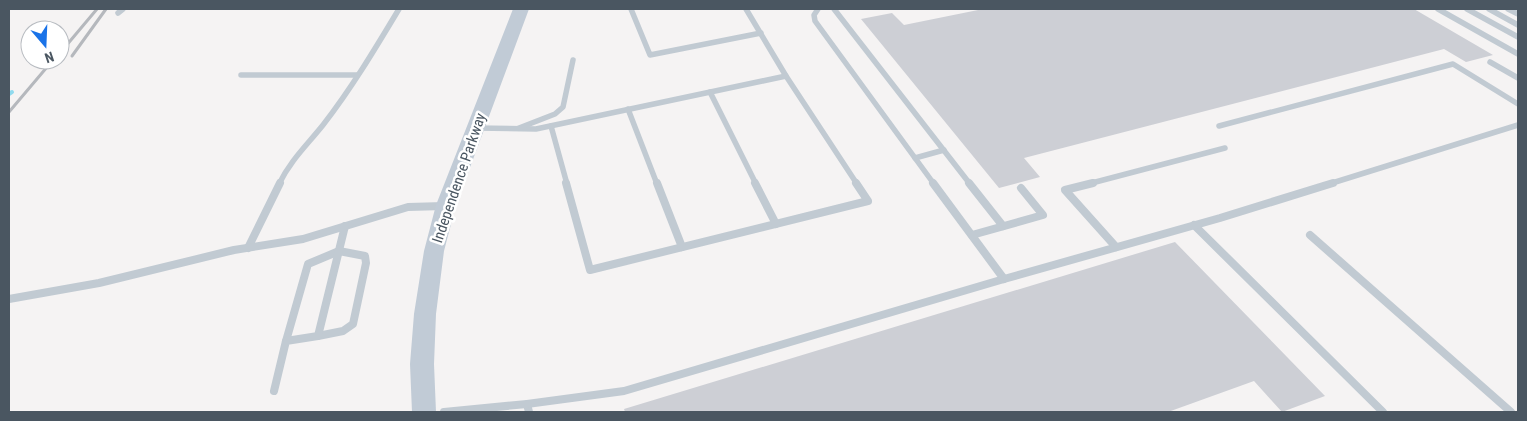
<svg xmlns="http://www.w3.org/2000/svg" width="1527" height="421" font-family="'Roboto Condensed',sans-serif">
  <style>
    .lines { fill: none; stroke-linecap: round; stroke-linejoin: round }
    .stream { stroke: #90daee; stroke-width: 4 }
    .building { fill: #cdcfd5 }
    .lane-far1 { stroke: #c1cad2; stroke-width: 5.5 }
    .lane { stroke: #c1cad2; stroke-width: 8 }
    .secondary { fill: #c1cbd6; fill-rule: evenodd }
    .rail { stroke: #b5b8bd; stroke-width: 3 }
    .labels { text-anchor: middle; stroke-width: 5; stroke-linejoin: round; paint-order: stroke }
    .street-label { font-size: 15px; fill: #4a5661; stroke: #fff }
  </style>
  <rect width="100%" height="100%" fill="#f5f3f3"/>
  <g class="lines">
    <polyline class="stream" points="9,94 12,92"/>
  </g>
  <g class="building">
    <polygon points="983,9 1414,9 1493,55 1466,62 1444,49 1024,158 1040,177 999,188 861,19 892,13 904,25"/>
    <polygon points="1175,242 1325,396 1282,412 1254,381 1168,412 625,412 624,409"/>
  </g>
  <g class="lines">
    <g class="lane-far1">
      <polyline points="631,9 650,55 761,33"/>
      <polyline points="746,9 786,76 857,184"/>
      <polyline points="818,9 814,15 815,21 934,184"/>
      <polyline points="834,9 970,184"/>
      <polyline points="1438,9 1518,54"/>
      <polyline points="1467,9 1518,37"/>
      <polyline points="1489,9 1518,25"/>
      <polyline points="1508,9 1518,14"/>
      <polyline points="118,13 123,9"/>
      <polyline points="1490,62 1518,78"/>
      <polyline points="241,75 357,75"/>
      <polyline points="710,92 756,184"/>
      <polyline points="628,109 657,184"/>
      <polyline points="551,126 567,184"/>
      <polyline points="1219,126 1453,64 1518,104"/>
      <polyline points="476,128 536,129 786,76"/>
      <polyline points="519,128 555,114 563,107 573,60"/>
      <polyline points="915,158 944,150"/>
      <path d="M279 184C290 161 307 145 323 125 351 89 375 49 399 9"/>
      <polyline points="1088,184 1225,148"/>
      <polyline points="1329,184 1518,125"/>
    </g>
    <g class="lane">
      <polyline points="566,183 590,270 868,201 856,183"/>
      <polyline points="657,183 682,247"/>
      <polyline points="755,183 776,224"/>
      <polyline points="933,183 1004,279"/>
      <polyline points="969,183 1003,226"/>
      <polyline points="1093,183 1065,190 1116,247"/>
      <polyline points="1194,225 1383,412"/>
      <polyline points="972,235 1043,215 1021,188"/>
      <polyline points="1310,235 1511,412"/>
      <polyline points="248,248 280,183"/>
      <polyline points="9,299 99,283 234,250 303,239 408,207 444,206"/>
      <polyline points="286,341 308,264 339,251 365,256 366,263 353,324 343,331 318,336"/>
      <polyline points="274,391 286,341 318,336 345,226"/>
      <polyline points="527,404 529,412"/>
      <polyline points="444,412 527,404 624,391 1004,279 1220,218 1333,183"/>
    </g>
    <polygon class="secondary" points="513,9 529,9 456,205 444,251 436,314 434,364 436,412 412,412 410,364 414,314 424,251 436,205"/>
    <g class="rail">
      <polyline points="60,53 97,9"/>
      <polyline points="72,56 106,9"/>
      <polyline points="9,112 53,60"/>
    </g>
  </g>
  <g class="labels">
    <g class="street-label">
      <text transform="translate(459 178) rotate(-71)" y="5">Independence Parkway</text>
    </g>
  </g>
  <rect width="1527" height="421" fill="none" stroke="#4a5661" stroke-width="20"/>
  <g transform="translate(45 45) rotate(161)"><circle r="24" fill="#ffffff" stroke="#b7bbc0"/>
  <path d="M0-4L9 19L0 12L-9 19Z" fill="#1a73e8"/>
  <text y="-8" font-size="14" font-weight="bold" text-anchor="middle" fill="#4a5661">N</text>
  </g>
</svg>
